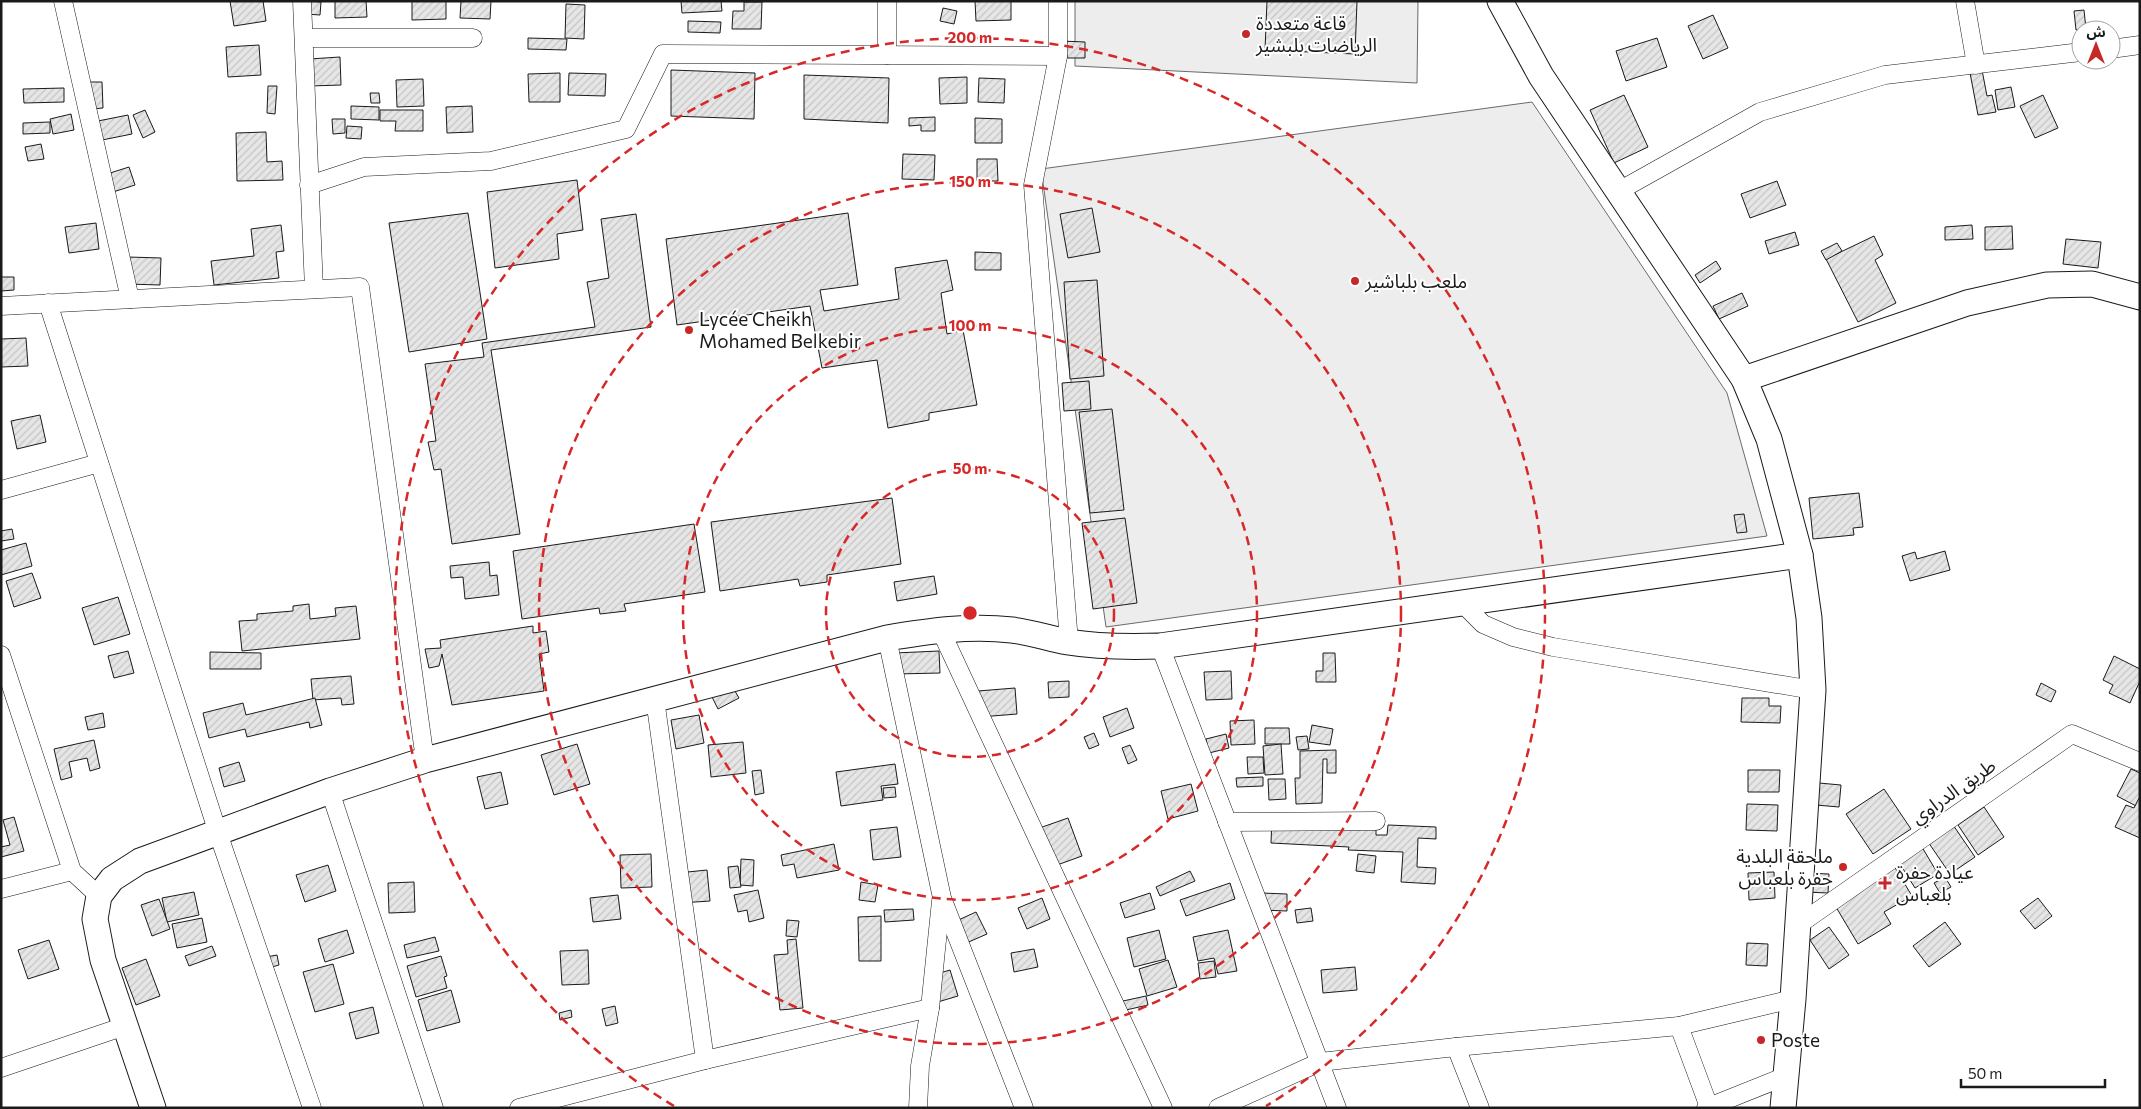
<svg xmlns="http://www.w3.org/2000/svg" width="2141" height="1109" font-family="Commissioner,'Noto Sans Arabic',sans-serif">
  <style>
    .built { fill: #ededed; stroke: #6a6a6a }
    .building { fill: url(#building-hatch); stroke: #1a1a1a }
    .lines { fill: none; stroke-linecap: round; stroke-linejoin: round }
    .street-casing { stroke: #1a1a1a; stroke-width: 19 }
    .secondary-casing { stroke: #1a1a1a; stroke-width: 27 }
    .street { stroke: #fff; stroke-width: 18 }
    .secondary { stroke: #fff; stroke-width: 25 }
    .ring { fill: none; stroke: #d62828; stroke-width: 2.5; stroke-dasharray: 9 6 }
    .poi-dot { fill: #c62828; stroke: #fff; stroke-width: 2 }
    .labels { text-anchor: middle; stroke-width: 4; stroke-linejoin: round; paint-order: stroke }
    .poi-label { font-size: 19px; fill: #1a1a1a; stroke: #fff; text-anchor: start }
    .street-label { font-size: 19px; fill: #1a1a1a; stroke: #fff }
    .centre { fill: #d62828; stroke: #fff; stroke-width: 2.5 }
    .ring-label { font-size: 15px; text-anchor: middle; font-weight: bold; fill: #d62828; stroke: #fff; stroke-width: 4; stroke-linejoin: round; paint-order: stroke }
  </style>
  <defs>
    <pattern id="building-hatch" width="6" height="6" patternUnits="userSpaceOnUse" patternTransform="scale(1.25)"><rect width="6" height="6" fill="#e6e6e6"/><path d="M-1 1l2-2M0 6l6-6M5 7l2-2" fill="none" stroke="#c5c5c5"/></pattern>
  </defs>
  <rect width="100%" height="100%" fill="#fff"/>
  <g class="built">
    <polygon points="1075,1 1418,1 1417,83 1075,66"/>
    <polygon points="1532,102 1727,393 1767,536 1106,627 1041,169"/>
  </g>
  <g class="building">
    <polygon points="230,1 263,1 266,21 234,26"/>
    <polygon points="307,1 321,2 320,15 306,14"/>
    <polygon points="335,1 366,1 367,17 335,18"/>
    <polygon points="412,1 446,1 446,19 412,20"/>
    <polygon points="461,1 491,1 490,19 460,18"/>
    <polygon points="681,1 721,1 722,11 682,13"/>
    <polygon points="975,1 1011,1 1011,20 976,21"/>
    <polygon points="1267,1 1357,1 1355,54 1265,50"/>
    <polygon points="744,2 762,2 761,29 732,29 733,11 744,11"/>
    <polygon points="566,4 585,5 584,39 565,38"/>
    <polygon points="943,8 957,11 954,24 940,21"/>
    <polygon points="2084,10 2086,29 2076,30 2074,11"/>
    <polygon points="1713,15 1728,48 1703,59 1688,26"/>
    <polygon points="688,21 721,22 720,33 688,32"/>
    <polygon points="528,38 567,39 566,50 528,49"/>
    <polygon points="1657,38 1667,67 1626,81 1616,51"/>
    <polygon points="1061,41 1085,42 1085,58 1061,58"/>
    <polygon points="259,45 261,75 228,77 226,47"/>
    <polygon points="340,57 341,85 310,86 309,59"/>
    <polygon points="671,70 755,73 754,119 671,116"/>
    <polygon points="1982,70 1987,96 1992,95 1996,112 1978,115 1970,73"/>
    <polygon points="560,73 560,102 529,102 528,74"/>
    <polygon points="569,73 606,74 605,96 568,95"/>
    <polygon points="804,75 889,78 888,123 804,119"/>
    <polygon points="967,77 967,103 940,104 939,78"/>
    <polygon points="979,78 1005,79 1004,103 978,102"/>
    <polygon points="423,79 424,106 397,107 396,80"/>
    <polygon points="89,82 102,82 103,108 91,109"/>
    <polygon points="268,86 277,86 275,114 267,113"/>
    <polygon points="2011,87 2015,107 1998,110 1995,90"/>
    <polygon points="64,88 64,102 24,103 23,89"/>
    <polygon points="370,93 379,93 380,103 371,103"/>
    <polygon points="1624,95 1648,147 1614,163 1590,110"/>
    <polygon points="2043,95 2058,128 2035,138 2020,106"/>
    <polygon points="351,106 379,107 379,120 351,119"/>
    <polygon points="472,106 473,132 447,133 446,107"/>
    <polygon points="145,110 155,132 143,138 133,115"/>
    <polygon points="380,110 423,110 423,131 395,131 396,121 380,121"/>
    <polygon points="71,114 74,130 53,134 50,119"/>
    <polygon points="128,115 132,134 102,140 98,121"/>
    <polygon points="935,117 935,131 921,131 921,125 909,126 909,118"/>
    <polygon points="975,118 1002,119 1002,143 975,143"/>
    <polygon points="332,119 345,119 345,133 333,134"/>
    <polygon points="50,122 50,133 23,134 23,123"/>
    <polygon points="347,126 362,127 361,139 346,138"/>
    <polygon points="266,132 267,162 282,161 283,180 237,181 236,133"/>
    <polygon points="41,144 44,159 28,161 25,147"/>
    <polygon points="903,154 935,155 934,180 902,179"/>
    <polygon points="977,159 997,159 998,181 977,181"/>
    <polygon points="129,167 135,185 113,192 107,174"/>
    <polygon points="577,180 583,230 557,234 559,259 495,268 487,192"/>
    <polygon points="1777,181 1786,205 1750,218 1741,194"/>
    <polygon points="1092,208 1100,252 1068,258 1060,214"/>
    <polygon points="468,213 487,339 409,352 389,223"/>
    <polygon points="848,213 858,285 820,290 824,311 899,299 895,268 947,260 953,290 941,293 947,334 963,330 977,405 929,413 929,420 888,428 877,360 822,368 810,306 677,325 666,239"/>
    <polygon points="636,214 651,327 491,350 520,534 452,544 441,469 434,470 428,442 436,441 425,364 484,357 482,343 595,327 587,282 609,278 601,219"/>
    <polygon points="96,223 99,249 69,253 65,227"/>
    <polygon points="281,225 284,251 276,252 279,278 214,285 211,261 254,256 251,229"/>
    <polygon points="1972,225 1973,239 1945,240 1945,227"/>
    <polygon points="2012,226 2013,249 1985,250 1985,227"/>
    <polygon points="1795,232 1799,245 1769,254 1765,241"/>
    <polygon points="1874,236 1883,255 1875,260 1896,303 1858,322 1826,259"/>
    <polygon points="2066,239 2101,242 2098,268 2063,264"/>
    <polygon points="1837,243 1842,251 1826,260 1821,251"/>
    <polygon points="975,252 1001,253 1001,270 975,270"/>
    <polygon points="128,257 161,258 160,285 127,284"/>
    <polygon points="1716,261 1721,269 1700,283 1695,275"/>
    <polygon points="1,277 14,277 14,290 1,291"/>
    <polygon points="1097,280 1104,376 1070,379 1064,282"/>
    <polygon points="1742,293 1748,306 1719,319 1713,306"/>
    <polygon points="26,338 28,366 1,367 1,339"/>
    <polygon points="1089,381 1091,409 1064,411 1062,383"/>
    <polygon points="1112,409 1124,510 1090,513 1079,412"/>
    <polygon points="40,415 46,442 17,449 11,421"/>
    <polygon points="1859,493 1863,527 1853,528 1854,535 1813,539 1809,498"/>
    <polygon points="892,498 901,564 827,575 827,582 800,586 798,579 720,591 711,522"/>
    <polygon points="1744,514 1747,532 1737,533 1734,515"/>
    <polygon points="1125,518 1137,603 1093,609 1082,523"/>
    <polygon points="694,524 705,592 624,604 626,611 600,614 599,608 522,619 513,551"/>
    <polygon points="12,529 14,539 1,541 1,531"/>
    <polygon points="26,543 32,566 1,575 1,550"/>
    <polygon points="1945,551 1950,570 1910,581 1902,556 1915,552 1917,559"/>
    <polygon points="489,562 490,576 497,575 499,595 465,599 463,577 451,578 450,566"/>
    <polygon points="32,573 41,598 14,607 6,581"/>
    <polygon points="934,576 937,594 897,601 894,582"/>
    <polygon points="118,597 130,634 94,645 82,608"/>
    <polygon points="309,604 310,619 336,616 335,608 356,606 360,639 242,651 239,621 257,620 257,614 293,611 293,606"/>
    <polygon points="533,626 533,633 546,631 549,652 539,654 544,691 452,705 442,654 439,666 429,668 425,649 441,648 440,640"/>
    <polygon points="128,651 134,673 114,678 108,656"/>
    <polygon points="939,651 940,673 896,674 895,653"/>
    <polygon points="210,652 261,653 261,669 210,669"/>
    <polygon points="1323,653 1335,653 1336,682 1316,682 1316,671 1323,671"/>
    <polygon points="2114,656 2140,669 2140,681 2130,703 2109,693 2113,685 2103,680"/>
    <polygon points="1231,671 1232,699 1206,700 1204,672"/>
    <polygon points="351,676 354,704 342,705 341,698 313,700 311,679"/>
    <polygon points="1069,681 1069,697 1049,698 1048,682"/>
    <polygon points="2041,683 2056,691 2051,702 2036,695"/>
    <polygon points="732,686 739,698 718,709 712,697"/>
    <polygon points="1015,688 1017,714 980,717 978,691"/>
    <polygon points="315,698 322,725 310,728 309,722 247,737 245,729 209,738 203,713 243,703 246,715"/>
    <polygon points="1742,698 1769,698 1769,706 1781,706 1780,723 1741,722"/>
    <polygon points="1127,708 1134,728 1110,737 1103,717"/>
    <polygon points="103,713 105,727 88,730 85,717"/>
    <polygon points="699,715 704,743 676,749 671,720"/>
    <polygon points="1254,720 1255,744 1231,745 1230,721"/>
    <polygon points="1312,725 1333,729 1330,745 1309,742"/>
    <polygon points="1265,728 1289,728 1290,744 1265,744"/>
    <polygon points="1094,733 1099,745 1089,749 1084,737"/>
    <polygon points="1226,734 1229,748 1209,753 1206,739"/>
    <polygon points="1307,736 1309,749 1298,750 1296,737"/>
    <polygon points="94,740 100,768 90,771 87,758 69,762 72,777 61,780 54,749"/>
    <polygon points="743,742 746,773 711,777 708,745"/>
    <polygon points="577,744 590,784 554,795 541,755"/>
    <polygon points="1281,744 1283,774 1265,775 1263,746"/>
    <polygon points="1130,745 1137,760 1128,764 1122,748"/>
    <polygon points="1336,750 1336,773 1327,773 1327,759 1323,759 1322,803 1296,804 1295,778 1300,778 1300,751"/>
    <polygon points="1247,757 1263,757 1264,773 1248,774"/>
    <polygon points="239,762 245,781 224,787 219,768"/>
    <polygon points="895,764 898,784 881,786 883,800 841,806 836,772"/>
    <polygon points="2131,769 2140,773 2140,799 2136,806 2117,796"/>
    <polygon points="761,770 764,793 755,795 752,771"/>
    <polygon points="1748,770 1780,770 1779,792 1748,792"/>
    <polygon points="501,772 508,804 485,809 477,777"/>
    <polygon points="1263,777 1263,786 1237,787 1236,778"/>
    <polygon points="1268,779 1285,779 1286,799 1269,800"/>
    <polygon points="1819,783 1841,785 1839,807 1816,805"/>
    <polygon points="1191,784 1198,811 1168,819 1161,791"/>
    <polygon points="895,787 896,797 884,798 883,788"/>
    <polygon points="1884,789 1911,829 1873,854 1846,814"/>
    <polygon points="2139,798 2140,799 2140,838 2115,827 2126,805 2134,808"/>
    <polygon points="1747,804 1778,805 1777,831 1746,830"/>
    <polygon points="1984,807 2004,837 1978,855 1958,825"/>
    <polygon points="14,817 24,851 1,857 1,847 10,845 3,820"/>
    <polygon points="1272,817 1376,822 1376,835 1387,835 1388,825 1436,827 1436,839 1418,838 1417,867 1436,868 1435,884 1401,882 1403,852 1348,850 1349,847 1271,843"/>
    <polygon points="1068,818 1082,856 1046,869 1031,831"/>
    <polygon points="1951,822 1975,857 1950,874 1926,839"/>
    <polygon points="897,827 901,857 873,860 870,830"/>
    <polygon points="1919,842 1938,874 1915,888 1895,856"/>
    <polygon points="834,844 839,870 797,878 794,864 783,866 781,855"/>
    <polygon points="651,854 652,887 621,888 620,855"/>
    <polygon points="1358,854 1376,856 1374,873 1356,871"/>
    <polygon points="741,859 754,860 753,886 740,885"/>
    <polygon points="1891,861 1912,896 1884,912 1891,924 1858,944 1830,897"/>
    <polygon points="328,865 336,891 305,902 296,875"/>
    <polygon points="738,866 741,887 730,888 728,867"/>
    <polygon points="707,870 710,901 680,903 678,873"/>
    <polygon points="1190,871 1195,881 1160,896 1156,887"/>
    <polygon points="1774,872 1775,898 1749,900 1748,873"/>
    <polygon points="1806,873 1829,874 1828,893 1805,892"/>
    <polygon points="1945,877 1951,887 1940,893 1934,883"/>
    <polygon points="414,882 415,912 389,913 388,883"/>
    <polygon points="861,882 878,885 875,902 859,900"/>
    <polygon points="1230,883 1235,899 1186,916 1180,900"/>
    <polygon points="758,890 764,918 749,922 747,910 738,912 734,895"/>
    <polygon points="194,892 199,915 167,922 162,898"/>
    <polygon points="1150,893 1155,909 1125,918 1120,903"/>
    <polygon points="1261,893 1287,894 1287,911 1260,910"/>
    <polygon points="618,895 621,919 593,922 590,898"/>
    <polygon points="1042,898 1050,919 1027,929 1018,908"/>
    <polygon points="2038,898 2052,916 2035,929 2020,911"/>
    <polygon points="159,899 170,929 152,936 141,905"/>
    <polygon points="1311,908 1313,921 1297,923 1295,910"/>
    <polygon points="913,909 914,920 885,922 884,910"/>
    <polygon points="976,912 987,934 964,944 954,922"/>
    <polygon points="881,916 881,961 859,961 858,917"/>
    <polygon points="202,918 207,942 177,948 172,924"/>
    <polygon points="787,920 799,921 797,937 786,936"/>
    <polygon points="1945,922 1961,944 1929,967 1913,946"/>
    <polygon points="1829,927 1849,955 1829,969 1810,940"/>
    <polygon points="347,930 354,953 325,962 318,939"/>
    <polygon points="1159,930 1166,959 1134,967 1127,938"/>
    <polygon points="1228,930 1237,971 1218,974 1214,958 1198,961 1193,937"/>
    <polygon points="435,937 439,951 407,958 404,945"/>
    <polygon points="796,939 803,1008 780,1010 774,955 788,954 787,940"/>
    <polygon points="49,940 59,969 28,979 18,950"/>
    <polygon points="1747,943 1768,944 1767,966 1746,965"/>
    <polygon points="212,946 216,956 189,966 185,956"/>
    <polygon points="1034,949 1038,967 1014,972 1011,953"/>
    <polygon points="588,950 589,984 562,985 560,951"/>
    <polygon points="277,955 279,965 268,968 266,957"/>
    <polygon points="441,956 447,976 444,977 447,988 416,997 407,966"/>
    <polygon points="146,959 160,996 136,1005 122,968"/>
    <polygon points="1168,960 1177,987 1147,996 1139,969"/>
    <polygon points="1214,961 1216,977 1200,979 1198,963"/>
    <polygon points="333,964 344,1004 315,1012 303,972"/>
    <polygon points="1355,967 1357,990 1323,993 1321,970"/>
    <polygon points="950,970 958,996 931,1004 930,976"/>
    <polygon points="451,990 460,1022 427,1031 418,1000"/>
    <polygon points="1146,996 1148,1005 1126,1010 1123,1001"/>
    <polygon points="615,1006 618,1023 606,1026 602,1009"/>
    <polygon points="373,1007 379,1033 356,1039 349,1013"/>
    <polygon points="571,1010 572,1017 560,1020 559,1013"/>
  </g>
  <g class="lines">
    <g class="street-casing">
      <g id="street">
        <polyline points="63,1 130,299"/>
        <polyline points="302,1 314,289"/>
        <polyline points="887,1 887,55"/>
        <polyline points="1058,1 1058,56 1033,185 1069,642"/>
        <polyline points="1965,1 1976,65"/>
        <polyline points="304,38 473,38"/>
        <polyline points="2111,49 2140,45"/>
        <polyline points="309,185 364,167 491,161 626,129 663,54 1058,56"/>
        <polyline points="1617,192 1760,112 1885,75 2081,52"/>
        <polyline points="48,303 218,833 312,1108"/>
        <polyline points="1,306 360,287 425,760"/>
        <polyline points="1,490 99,463"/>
        <polyline points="1462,603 1483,624 1513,637 1553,647 1813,690"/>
        <polyline points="940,629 1163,1108"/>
        <polyline points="887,638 942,898 1024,1108"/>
        <polyline points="1160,646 1337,1108"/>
        <polyline points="1,655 72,871 99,896"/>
        <polyline points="655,699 705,1060"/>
        <polyline points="330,791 434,1108"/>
        <polyline points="1227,822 1376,821"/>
        <polyline points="1,889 72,871"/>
        <polyline points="1798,925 2072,734 2140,762"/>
        <polyline points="1679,1026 1709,1107"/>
        <polyline points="1456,1047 1480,1108"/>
        <polyline points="1,1068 125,1026"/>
        <polyline points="519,1108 705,1060 930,1008"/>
        <polyline points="918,1108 920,1066 930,1008 941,901"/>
        <polyline points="1218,1108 1320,1062 1456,1047 1679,1026 1793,999"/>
        <polyline points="1706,1108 1786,1076"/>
      </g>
    </g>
    <g class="secondary-casing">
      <g id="secondary">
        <polyline points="1500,1 1541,76 1744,379 1769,439 1800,555 1809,618 1813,690 1793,999 1783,1108"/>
        <polyline points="1744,379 1967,303 2047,285 2092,284 2140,297"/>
        <path d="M153 1108 103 960 95 919 99 896 112 879 140 861 330 791 425 760 887 638C929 631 970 625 1012 630 1031 632 1050 639 1068 642 1099 647 1129 647 1160 646L1800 555"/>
      </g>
    </g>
    <use href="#street" class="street"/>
    <use href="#secondary" class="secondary"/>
  </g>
  <g class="ring">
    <circle cx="970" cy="613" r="144"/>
    <circle cx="970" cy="613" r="287"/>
    <circle cx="970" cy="613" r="431"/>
    <path d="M674 1106A575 575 0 1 1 1266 1106"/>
  </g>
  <g class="poi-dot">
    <circle cx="1246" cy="34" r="5"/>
    <circle cx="1355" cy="281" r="5"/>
    <circle cx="689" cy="330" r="5"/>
    <circle cx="1843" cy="867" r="5"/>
    <path d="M1882.5 875.5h5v5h5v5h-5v5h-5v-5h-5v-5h5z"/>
    <circle cx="1761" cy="1040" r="5"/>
  </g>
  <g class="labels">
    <g class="poi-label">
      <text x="1256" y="30">قاعة متعددة<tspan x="1256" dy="22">الرياضات بلبشير</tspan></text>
      <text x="1365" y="288">ملعب بلباشير</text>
      <text x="699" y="326">Lycée Cheikh<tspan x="699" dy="22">Mohamed Belkebir</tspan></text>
      <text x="1833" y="863" text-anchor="end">ملحقة البلدية<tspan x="1833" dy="22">حفرة بلعباس</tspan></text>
      <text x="1896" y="879">عيادة حفرة<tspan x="1896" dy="22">بلعباس</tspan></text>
      <text x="1771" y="1047">Poste</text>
    </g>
    <g class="street-label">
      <text transform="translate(1953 791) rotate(-35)" y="7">طريق الدراوي</text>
    </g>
  </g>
  <circle cx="970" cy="613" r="8" class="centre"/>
  <g class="ring-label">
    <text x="970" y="43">200 m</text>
    <text x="970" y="187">150 m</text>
    <text x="970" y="331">100 m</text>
    <text x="970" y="474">50 m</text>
  </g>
  <rect width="2141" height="1109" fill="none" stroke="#1a1a1a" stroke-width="5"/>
  <g transform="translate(2096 45)"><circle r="24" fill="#ffffff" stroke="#a3a3a3"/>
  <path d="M0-4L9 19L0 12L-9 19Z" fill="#c62828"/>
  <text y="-8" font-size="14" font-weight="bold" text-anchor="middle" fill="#1a1a1a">ش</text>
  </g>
  <path d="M1961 1079v8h144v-8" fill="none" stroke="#1a1a1a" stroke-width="2.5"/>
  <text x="1968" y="1079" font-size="15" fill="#1a1a1a" stroke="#ffffff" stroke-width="4" paint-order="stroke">50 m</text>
</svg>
